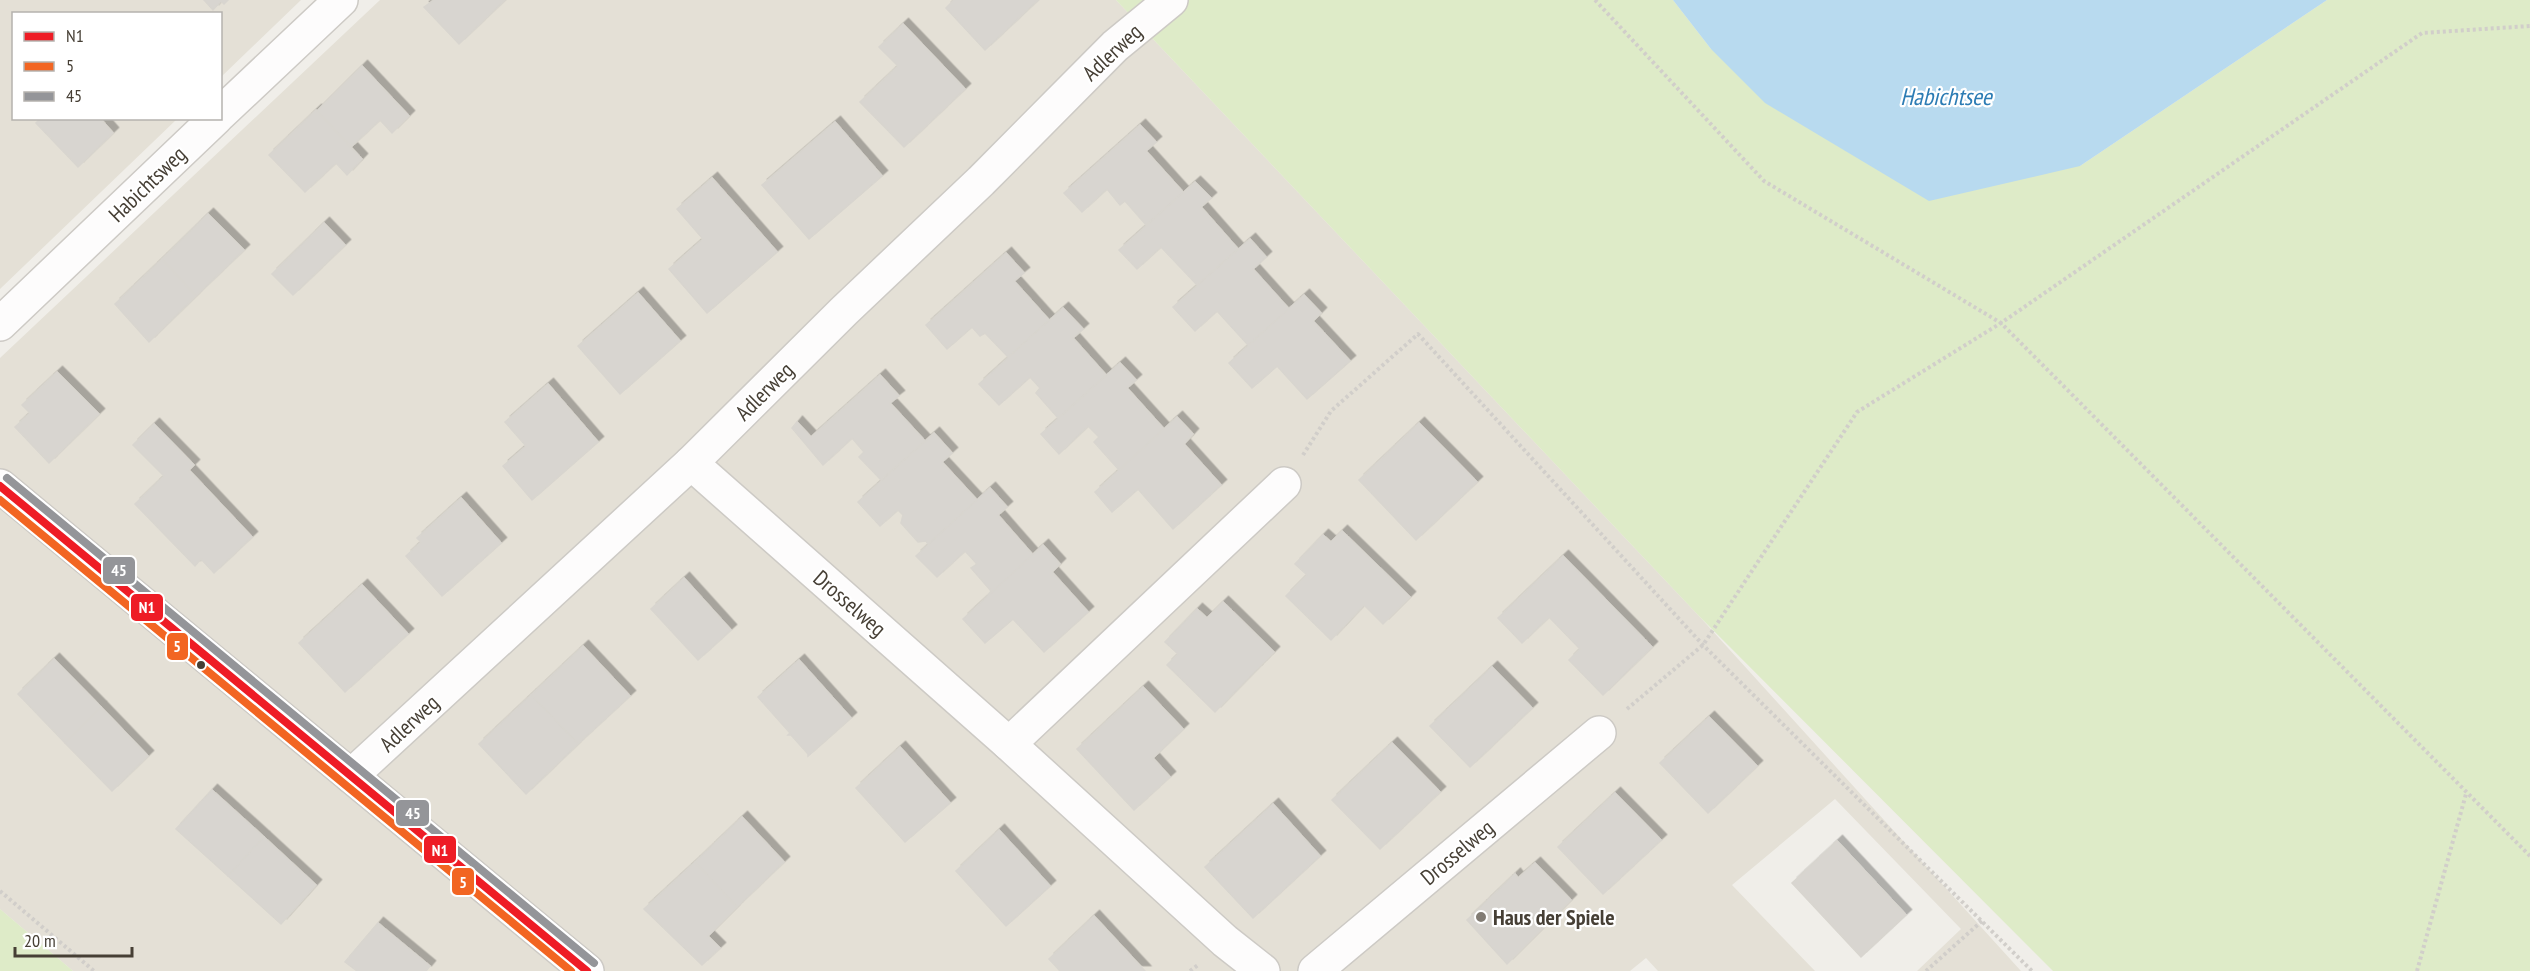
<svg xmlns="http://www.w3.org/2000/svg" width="2530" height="971" font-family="'PT Sans Narrow',sans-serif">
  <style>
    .residential { fill: #e4e0d6 }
    .green { fill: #deebc8 }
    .water { fill: #b8daef }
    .building { fill: #d8d5d0; stroke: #d8d5cf; stroke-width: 1.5; filter: url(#shadow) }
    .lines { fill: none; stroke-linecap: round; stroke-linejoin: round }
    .minor-casing { stroke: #cdcac5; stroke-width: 36 }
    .path { stroke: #d1ceca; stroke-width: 4; stroke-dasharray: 3 3; stroke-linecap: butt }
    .minor { stroke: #fdfcfc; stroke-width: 33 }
    .bus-1-casing { stroke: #fff; stroke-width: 12 }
    .bus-2-casing { stroke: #fff; stroke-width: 12 }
    .bus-3-casing { stroke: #fff; stroke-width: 12 }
    .bus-1 { stroke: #ee1c25; stroke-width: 8 }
    .bus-2 { stroke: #f26522; stroke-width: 8 }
    .bus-3 { stroke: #949599; stroke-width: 8 }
    .bus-dot { fill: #463f35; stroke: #fff; stroke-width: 2 }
    .poi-dot { fill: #827c74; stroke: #fff; stroke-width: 2 }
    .labels { text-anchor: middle; stroke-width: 4.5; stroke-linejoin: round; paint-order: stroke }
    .street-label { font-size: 22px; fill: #463f35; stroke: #fff }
    .poi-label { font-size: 22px; font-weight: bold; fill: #463f35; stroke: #fff; text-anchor: start }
    .water-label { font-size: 24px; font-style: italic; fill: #2c7cb4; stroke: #fff }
    .line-badge { stroke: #fff; stroke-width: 2 }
    .badge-label { font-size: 16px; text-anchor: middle; font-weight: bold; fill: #fff }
  </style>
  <defs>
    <filter id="shadow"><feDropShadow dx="5.5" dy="-5.5" stdDeviation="0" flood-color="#0004"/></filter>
  </defs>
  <rect width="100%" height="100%" fill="#f0eee9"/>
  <g class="residential">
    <polygon points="0,0 301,0 221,77 220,14 14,14 14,118 177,119 0,289"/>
    <polygon points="380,0 1116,0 1699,616 2021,971 1917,971 1961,929 1835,799 1732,885 1815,971 1658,971 1646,958 1630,971 73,971 0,909 0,358"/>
  </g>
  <g class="green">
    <polygon points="1116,0 1673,0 1711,49 2080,166 2327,0 2530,0 2530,971 2053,971 1699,616"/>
    <polygon points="0,909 73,971 0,971"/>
  </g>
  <polygon class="water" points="1673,0 2327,0 2080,166 1929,201 1765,103 1711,49"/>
  <g class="building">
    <polygon points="204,0 228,0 224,4 221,1 213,10"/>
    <polygon points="434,0 505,0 459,44 424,7"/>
    <polygon points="954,0 1038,0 985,50 946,8"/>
    <polygon points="903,24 965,89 904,147 860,102 898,66 879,47"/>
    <polygon points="362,66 409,116 392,133 380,120 351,147 317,111"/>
    <polygon points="316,110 362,159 347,175 336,163 305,192 269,155"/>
    <polygon points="41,118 100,118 113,133 78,167 36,123"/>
    <polygon points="835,122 882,176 809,239 762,185"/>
    <polygon points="1140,125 1156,142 1146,151 1183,192 1146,225 1125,201 1120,205 1107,189 1082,212 1064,193"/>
    <polygon points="712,178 777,252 707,313 669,269 703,239 677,209"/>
    <polygon points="1195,182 1211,198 1201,207 1238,249 1197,285 1161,247 1137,269 1119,250"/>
    <polygon points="208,214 244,250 196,296 162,259"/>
    <polygon points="324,223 345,245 293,295 272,274"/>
    <polygon points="1250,239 1266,257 1253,269 1289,309 1248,345 1217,311 1195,331 1173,307"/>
    <polygon points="1006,253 1024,273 1014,281 1049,320 1008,357 985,333 980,336 972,327 947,349 926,325"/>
    <polygon points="162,259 196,296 149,342 115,304"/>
    <polygon points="638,293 680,341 620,394 578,346"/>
    <polygon points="1304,295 1321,313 1313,321 1350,361 1307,399 1277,366 1252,388 1229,363"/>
    <polygon points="1063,308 1083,329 1073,338 1106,375 1058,418 1036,393 1040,388 1030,377 999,405 979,384"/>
    <polygon points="1120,363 1136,380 1127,388 1164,429 1119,470 1094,442 1099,437 1088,426 1059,454 1041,434"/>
    <polygon points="57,372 99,414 49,463 15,427 30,413 22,405"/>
    <polygon points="880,375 899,396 890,403 925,441 881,480 859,457 864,452 852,438 823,465 792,428 797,422 811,437"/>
    <polygon points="548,384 598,442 532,500 503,466 526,446 505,422"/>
    <polygon points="1177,417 1193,434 1184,444 1221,485 1173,529 1138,489 1112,512 1095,492"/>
    <polygon points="1419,423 1477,482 1416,540 1359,480"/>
    <polygon points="154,424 194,465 189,470 252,537 214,573 201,559 195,566 135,504 164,476 133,445"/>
    <polygon points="934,433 952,453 942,462 977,500 928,544 926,541 918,542 901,523 903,515 898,510 880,526 858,502"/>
    <polygon points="990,488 1007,507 998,515 1033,555 988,596 991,591 971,568 977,564 965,551 937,577 916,556"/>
    <polygon points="461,498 501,543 442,596 406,556 421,542 417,538"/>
    <polygon points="1342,531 1410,597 1383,624 1364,605 1331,640 1286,596 1307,575 1295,564 1323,535 1331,542"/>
    <polygon points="1043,545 1060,564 1052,572 1088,612 1044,652 1013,619 985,643 963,619"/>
    <polygon points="1563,556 1652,647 1603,695 1569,660 1580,649 1549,617 1522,643 1498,618"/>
    <polygon points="684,578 731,630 698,660 651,609"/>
    <polygon points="362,585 408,634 345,692 299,643"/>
    <polygon points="1223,602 1274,652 1215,712 1167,665 1178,654 1165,642 1197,609 1207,618"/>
    <polygon points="583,646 630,696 578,744 531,695"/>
    <polygon points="54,659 101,707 65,743 18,694"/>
    <polygon points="799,660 851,718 808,756 808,754 791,735 788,735 790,733 758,697"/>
    <polygon points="1492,667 1532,708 1470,767 1430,726"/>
    <polygon points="1143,687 1183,729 1153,758 1170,777 1134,810 1077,749"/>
    <polygon points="531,695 578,744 526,794 479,744"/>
    <polygon points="101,707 148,756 112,791 65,743"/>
    <polygon points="1709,717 1757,766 1708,813 1660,763"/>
    <polygon points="1392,743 1440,792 1380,849 1332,800"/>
    <polygon points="900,747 950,803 905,842 856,788"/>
    <polygon points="212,790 264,837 228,876 176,829"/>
    <polygon points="1615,793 1661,840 1603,894 1558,847"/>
    <polygon points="1273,804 1320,856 1253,918 1205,867"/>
    <polygon points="742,817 784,862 737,907 695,862"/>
    <polygon points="999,830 1050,886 1006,926 956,871"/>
    <polygon points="264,837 316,885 281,924 228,876"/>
    <polygon points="1837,841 1906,915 1861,957 1792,883"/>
    <polygon points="695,862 737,907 708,936 720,948 702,965 644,909"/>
    <polygon points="1535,863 1571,900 1507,964 1467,920 1515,874 1518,878"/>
    <polygon points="1094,916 1145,971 1060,971 1049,959"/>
    <polygon points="378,923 430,966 426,971 357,971 345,962"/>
  </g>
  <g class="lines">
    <g class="minor-casing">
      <g id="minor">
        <polyline points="220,114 341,0"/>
        <polyline points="0,324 216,118"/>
        <polyline points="691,463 1009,744 1225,941 1263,971"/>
        <polyline points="0,486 587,971"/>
        <polyline points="1009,744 1284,484"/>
        <polyline points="351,776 691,463 844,311 981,181 1115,46 1171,0"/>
        <polyline points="1315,971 1599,733"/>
      </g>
    </g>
    <g class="path">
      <polyline points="1595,0 1764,181 2001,323 2530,856"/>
      <polyline points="1303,455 1331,411 1418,334 1703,645 2032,971"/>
      <polyline points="1627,709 1703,645 1857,412 2001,323 2422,33 2530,26"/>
      <polyline points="0,891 94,971"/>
      <polyline points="1190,971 1198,965"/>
      <polyline points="1926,971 1982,921"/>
      <polyline points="2417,971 2466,794"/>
    </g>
    <use href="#minor" class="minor"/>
    <g class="bus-1-casing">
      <polyline id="bus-1" points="0,486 587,971"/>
    </g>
    <g class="bus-2-casing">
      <polyline id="bus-2" points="0,500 571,971"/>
    </g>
    <g class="bus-3-casing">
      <polyline id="bus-3" points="7,478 594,963"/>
    </g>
    <use href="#bus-1" class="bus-1"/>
    <use href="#bus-2" class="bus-2"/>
    <use href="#bus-3" class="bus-3"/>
  </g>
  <circle class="bus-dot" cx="201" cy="665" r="5"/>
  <circle class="poi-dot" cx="1481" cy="917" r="6"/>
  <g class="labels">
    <g class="street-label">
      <text transform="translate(1112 52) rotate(-43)" y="8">Adlerweg</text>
      <text transform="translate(147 184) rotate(-44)" y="8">Habichtsweg</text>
      <text transform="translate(764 391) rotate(-45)" y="8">Adlerweg</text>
      <text transform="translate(850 603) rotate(41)" y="8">Drosselweg</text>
      <text transform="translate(409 723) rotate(-43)" y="8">Adlerweg</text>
      <text transform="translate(1457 852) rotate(-40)" y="8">Drosselweg</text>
    </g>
    <g class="poi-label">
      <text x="1493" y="925">Haus der Spiele</text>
    </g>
    <g class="water-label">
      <text x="1946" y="105">Habichtsee</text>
    </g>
  </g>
  <g class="line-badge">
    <rect x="102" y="556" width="34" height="29" rx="6" fill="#949599"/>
    <rect x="130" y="593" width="34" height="29" rx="6" fill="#ee1c25"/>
    <rect x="166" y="632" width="23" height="29" rx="6" fill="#f26522"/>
    <rect x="395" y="799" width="35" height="28" rx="6" fill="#949599"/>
    <rect x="423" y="835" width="34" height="29" rx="6" fill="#ee1c25"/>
    <rect x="451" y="867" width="24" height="29" rx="6" fill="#f26522"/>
  </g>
  <g class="badge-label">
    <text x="119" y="576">45</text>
    <text x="147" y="613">N1</text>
    <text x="177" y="652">5</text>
    <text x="413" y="819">45</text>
    <text x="440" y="856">N1</text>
    <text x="463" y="888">5</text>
  </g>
  <rect x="12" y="12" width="210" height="108" fill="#ffffff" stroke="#b5b2ae" stroke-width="1.5"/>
  <rect x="24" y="32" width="30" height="9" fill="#ee1c25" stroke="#b5b2ae" stroke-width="1.5"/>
  <text x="66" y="42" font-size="18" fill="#463f35">N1</text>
  <rect x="24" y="62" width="30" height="9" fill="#f26522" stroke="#b5b2ae" stroke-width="1.5"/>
  <text x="66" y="72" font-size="18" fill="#463f35">5</text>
  <rect x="24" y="92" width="30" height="9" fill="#949599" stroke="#b5b2ae" stroke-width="1.5"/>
  <text x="66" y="102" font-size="18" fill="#463f35">45</text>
  <path d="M15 947v9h117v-9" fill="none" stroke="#463f35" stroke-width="3"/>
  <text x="24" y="947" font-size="18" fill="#463f35" stroke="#ffffff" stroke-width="4.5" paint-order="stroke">20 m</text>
</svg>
